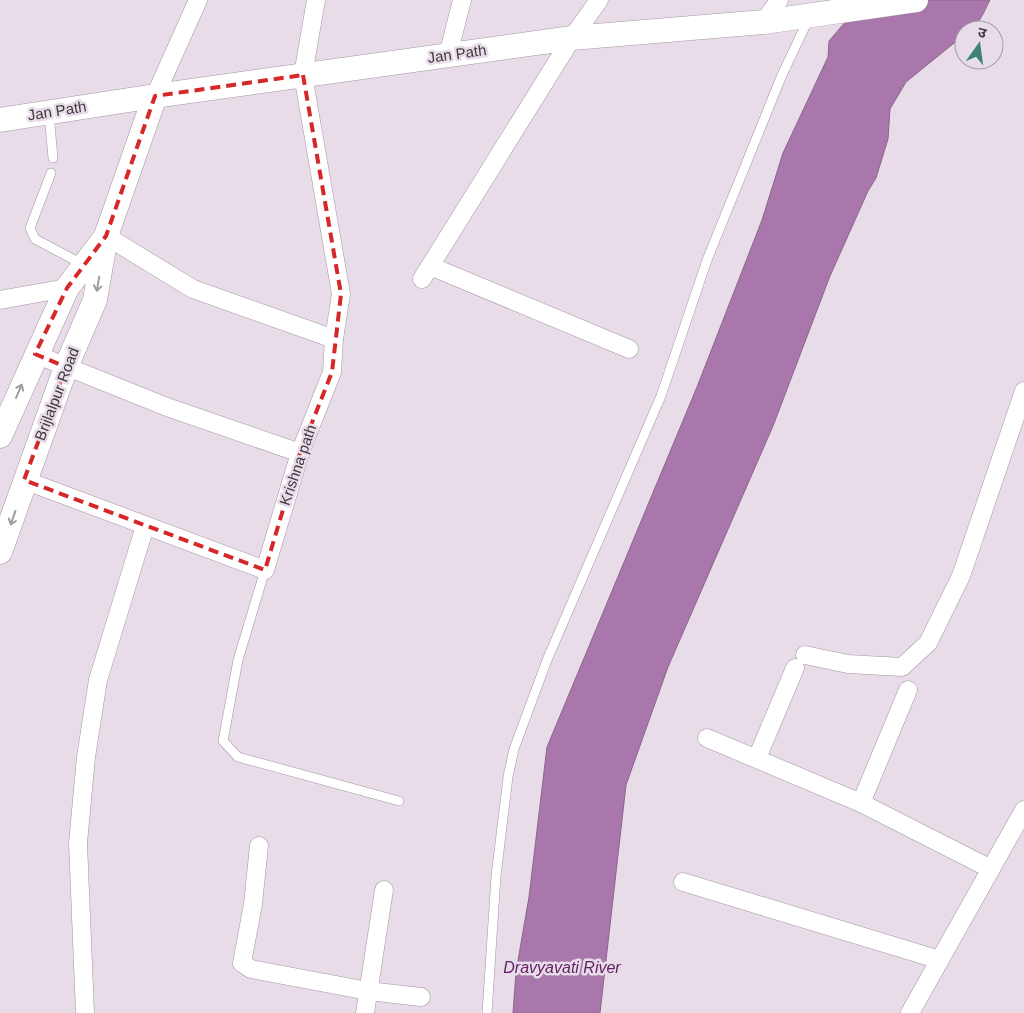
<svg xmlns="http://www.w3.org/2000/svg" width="1024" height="1013" font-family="Arial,'Noto Sans Devanagari',sans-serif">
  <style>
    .water { fill: #aa77ac; stroke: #8a658b }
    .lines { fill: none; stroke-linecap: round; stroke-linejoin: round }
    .lane-casing { stroke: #a295a2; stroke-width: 10 }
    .street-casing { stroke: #a295a2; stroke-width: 19 }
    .secondary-casing { stroke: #a295a2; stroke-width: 25 }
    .lane { stroke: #fff; stroke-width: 9 }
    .street { stroke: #fff; stroke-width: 18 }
    .secondary { stroke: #fff; stroke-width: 24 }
    .oneway { stroke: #9f9c9f }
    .marked { fill: none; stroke: #d62828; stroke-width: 4; stroke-dasharray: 10 6; stroke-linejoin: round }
    .labels { text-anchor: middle; stroke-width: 5; stroke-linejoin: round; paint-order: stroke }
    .street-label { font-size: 15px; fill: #3f3a3f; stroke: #e9dce9 }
    .water-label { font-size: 16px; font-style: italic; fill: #612264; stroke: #e9dce9 }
  </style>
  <rect width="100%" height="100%" fill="#e9dce9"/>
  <path class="water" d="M864 0H990C984 11 978 30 964 30V35L906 82 890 109 888 139 876 178 868 191 830 276 773 426 668 667 626 785 600 1013H513L516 972 529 897 547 747 697 387 762 220 783 153 828 57 829 41Z"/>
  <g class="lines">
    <g class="lane-casing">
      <g id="lane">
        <polyline points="49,114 53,158"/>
        <polyline points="51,173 30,228 35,239 84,265"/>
        <polyline points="265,570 238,660 223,741 238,757 399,801"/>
        <polyline points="487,1013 496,876 508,777 514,749 547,660 661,396 707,260 782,75 809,18"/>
      </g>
    </g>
    <g class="street-casing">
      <g id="street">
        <polyline points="764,22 779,0"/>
        <polyline points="448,55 462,0"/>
        <polyline points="155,96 198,0"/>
        <polyline points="106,236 193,289 334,339"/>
        <polyline points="430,266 629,349"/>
        <polyline points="422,279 572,38 599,0"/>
        <polyline points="0,300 67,288"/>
        <polyline points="35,354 167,407 300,453"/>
        <polyline points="24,480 265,570 300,453 332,372 334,339 341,294 303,75 316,0"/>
        <polyline points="805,655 848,664 902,667 928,643 961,576 1024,391"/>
        <polyline points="707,738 861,803 991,869"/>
        <polyline points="757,758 795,668"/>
        <polyline points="861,803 908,690"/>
        <polyline points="259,846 253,904 242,963 251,969 368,991 421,997"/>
        <polyline points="683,882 940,960"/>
        <polyline points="85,1013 78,843 86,757 98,680 145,526"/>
        <polyline points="365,1013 384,890"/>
        <polyline points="910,1013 1024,810"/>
      </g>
    </g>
    <g class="secondary-casing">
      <g id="secondary">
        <polyline points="0,120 155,96 572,38 764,22 916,0"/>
        <polyline points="0,436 67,288 104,239"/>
        <polyline points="0,552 66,367 95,300 106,236 155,96"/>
      </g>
    </g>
    <use href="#lane" class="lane"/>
    <use href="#street" class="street"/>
    <use href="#secondary" class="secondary"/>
  </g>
  <defs><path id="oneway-shaft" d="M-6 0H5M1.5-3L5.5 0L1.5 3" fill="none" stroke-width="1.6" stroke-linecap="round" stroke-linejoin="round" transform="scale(1.25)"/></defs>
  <g class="oneway">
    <use href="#oneway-shaft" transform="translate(98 284) rotate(100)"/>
    <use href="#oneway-shaft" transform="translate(19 391) rotate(-67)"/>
    <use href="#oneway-shaft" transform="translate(13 518) rotate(109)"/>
  </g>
  <path class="marked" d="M303 75 341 294 332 372 300 453 265 570 24 480 66 367 35 354 67 288 106 236 155 96Z"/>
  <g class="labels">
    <g class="street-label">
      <text transform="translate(457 54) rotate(-8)" y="5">Jan Path</text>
      <text transform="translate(57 111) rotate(-9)" y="5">Jan Path</text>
      <text transform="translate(57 394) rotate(-69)" y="5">Brijlalpur Road</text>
      <text transform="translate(298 465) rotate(-71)" y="5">Krishna path</text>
    </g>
    <g class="water-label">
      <text x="562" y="973">Dravyavati River</text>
    </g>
  </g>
  <g transform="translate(979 45) rotate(14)"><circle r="24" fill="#e9dce9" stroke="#a59ba5"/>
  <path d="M0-4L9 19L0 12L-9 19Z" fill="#408272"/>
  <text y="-8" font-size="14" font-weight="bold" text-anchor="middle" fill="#3f3a3f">उ</text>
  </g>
</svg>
